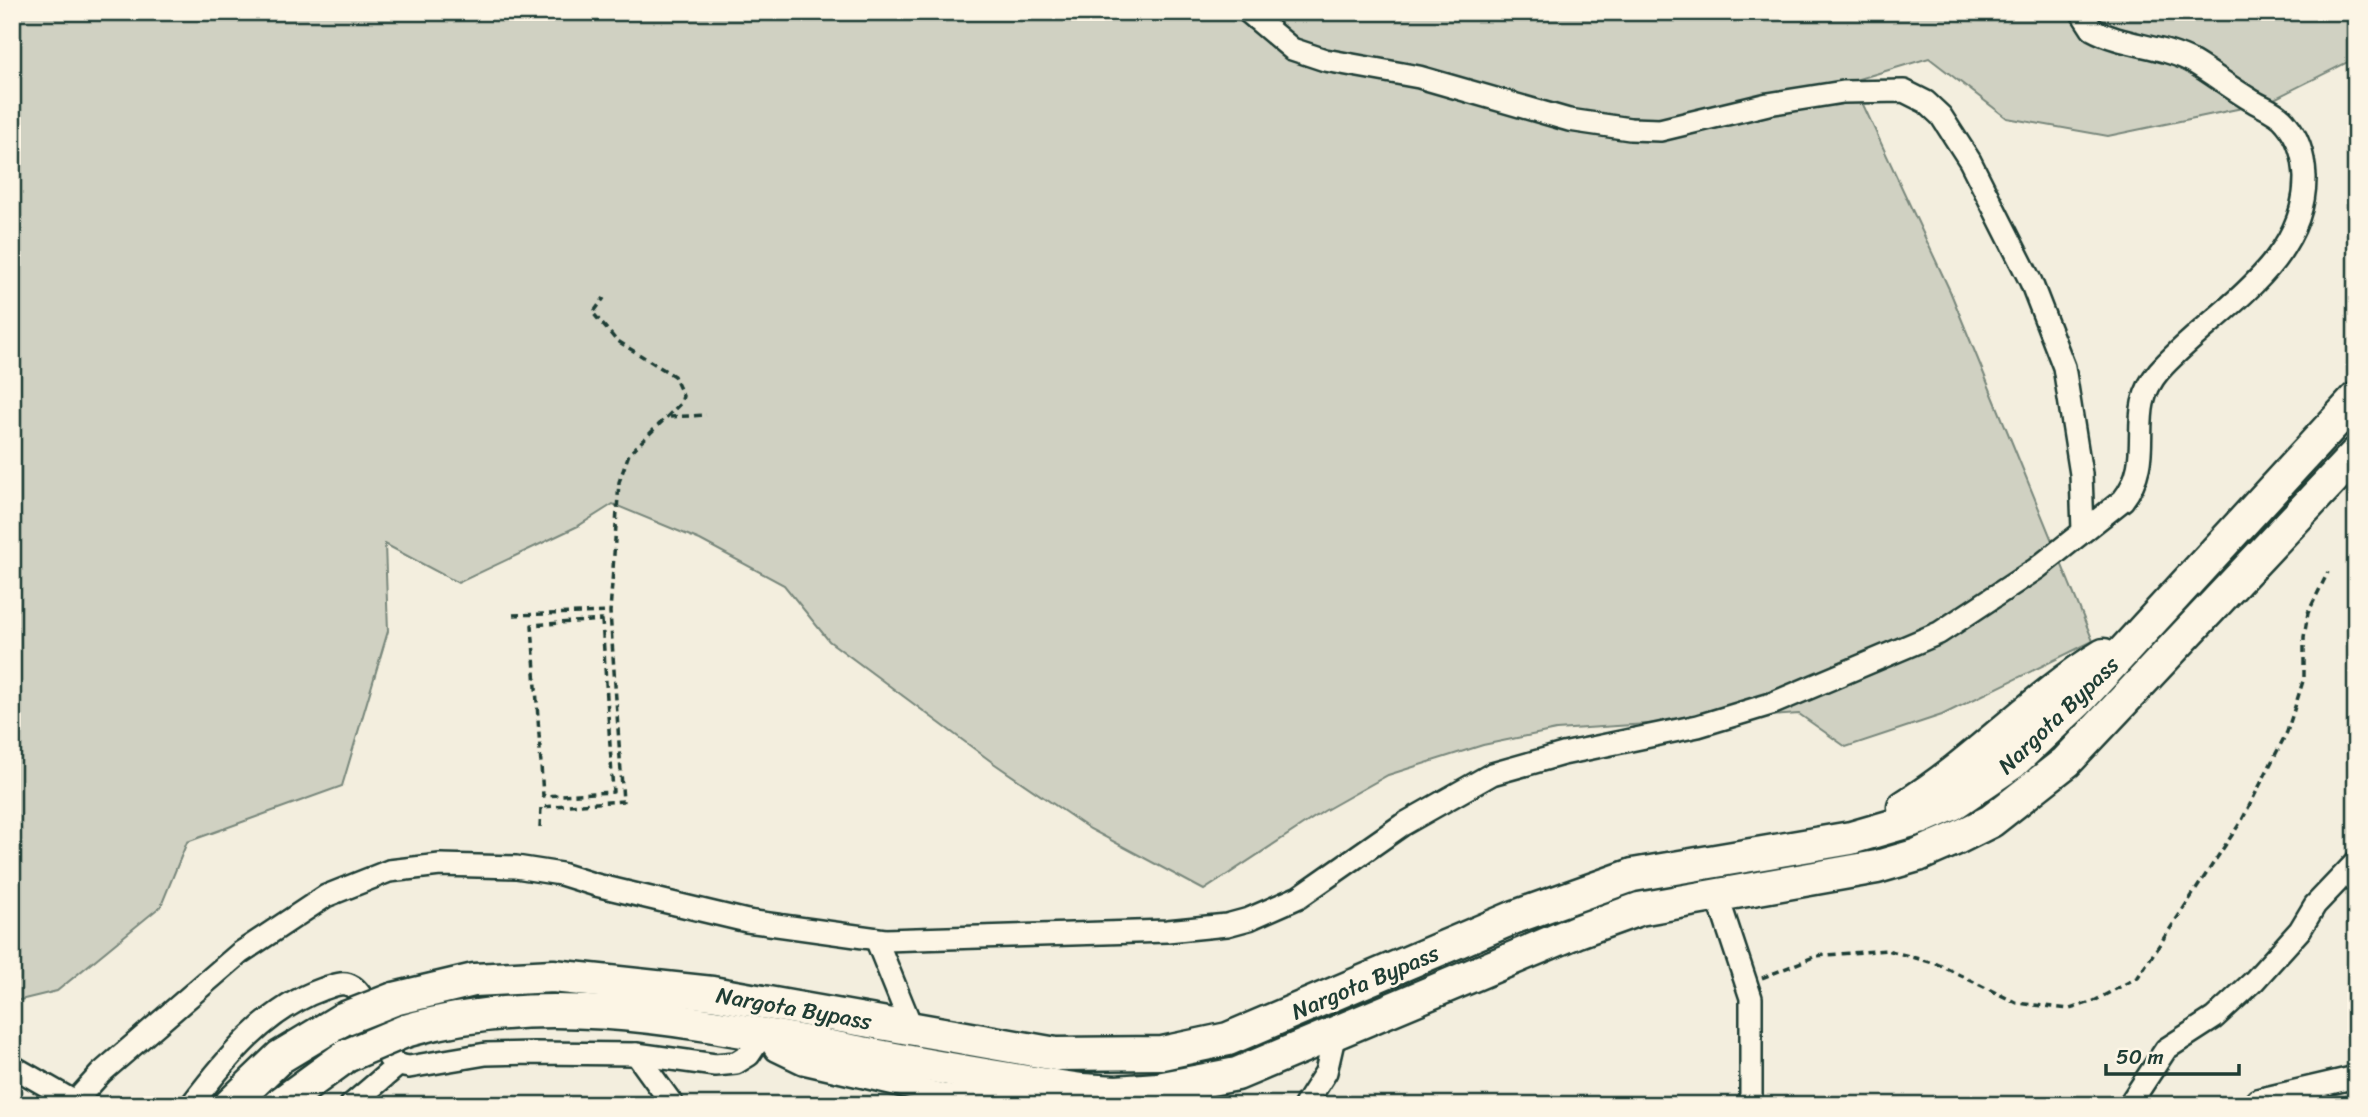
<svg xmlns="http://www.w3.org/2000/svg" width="2368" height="1117" font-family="Sriracha,sans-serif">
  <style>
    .green { fill: #d0d1c2; stroke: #78877b; stroke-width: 2 }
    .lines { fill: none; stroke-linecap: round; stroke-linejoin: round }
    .minor-casing { stroke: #1f3d34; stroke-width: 26 }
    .highway-casing { stroke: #1f3d34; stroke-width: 37 }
    .path { stroke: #1f3d34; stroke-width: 3.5; stroke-dasharray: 7 5; stroke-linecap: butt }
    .minor { stroke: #fcf5e5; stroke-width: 21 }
    .highway { stroke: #fcf5e5; stroke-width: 32 }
    .highway-bridge-casing { stroke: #1f3d34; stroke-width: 37; stroke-linecap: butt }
    .highway-bridge { stroke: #fcf5e5; stroke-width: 32 }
    .labels { text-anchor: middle; stroke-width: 5; stroke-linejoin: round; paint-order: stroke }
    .street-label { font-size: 23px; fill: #1f3d34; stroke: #fcf5e5 }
  </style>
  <rect width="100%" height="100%" fill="#f3eede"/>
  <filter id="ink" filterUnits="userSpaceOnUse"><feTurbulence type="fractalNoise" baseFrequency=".0143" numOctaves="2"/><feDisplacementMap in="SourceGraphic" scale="14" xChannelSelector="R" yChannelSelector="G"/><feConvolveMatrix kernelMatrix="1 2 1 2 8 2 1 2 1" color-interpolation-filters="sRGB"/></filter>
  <g filter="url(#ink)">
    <polygon class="green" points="12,12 2356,12 2356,58 2266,103 2108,136 2007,118 1929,58 1852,81 1950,291 2093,641 1942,715 1846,747 1799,714 1556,730 1483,745 1388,775 1324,811 1204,890 1090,829 992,762 829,641 784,585 700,540 613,504 578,526 458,583 385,544 388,631 342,786 187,842 161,906 57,991 12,1002"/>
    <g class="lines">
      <g class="minor-casing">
        <g id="minor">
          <polyline points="1248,12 1292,49 1325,60 1419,77 1569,120 1630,129 1660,130 1768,104 1843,92 1904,91 1926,102 1941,116 1970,161 2031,282 2064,367 2081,474 2083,530"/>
          <polyline points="1717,895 1751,998 1751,1105"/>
          <polyline points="876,939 912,1028"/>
          <polyline points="766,1035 776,1050 803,1063 943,1095 1043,1105"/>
          <polyline points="636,1054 673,1105"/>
          <polyline points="12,1066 75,1102"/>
          <path d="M72 1105 101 1073 240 953 326 896 389 871 440 865 516 867 561 874 596 885 747 921 885 940 1167 931 1227 925 1249 919 1299 897 1402 825 1492 774 1563 754 1698 726 1771 704 1939 633 2036 569 2123 500C2158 455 2123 413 2159 371 2210 313 2306 267 2305 177 2304 158 2299 138 2286 123 2278 112 2262 107 2251 100 2231 88 2213 74 2193 62 2161 45 2123 46 2092 29L2081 12"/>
          <path d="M191 1105C226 1059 266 1009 323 989 333 986 343 980 353 987 367 996 382 1041 389 1058L398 1065 409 1067 486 1054 534 1053 636 1054 715 1065 736 1063 749 1055 763 1034"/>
          <polyline points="351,1105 398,1065"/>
          <polyline points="1305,1105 1326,1072 1335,1033"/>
          <polyline points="2129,1105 2166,1049 2214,1018 2254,981 2300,930 2315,905 2356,862"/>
          <polyline points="2253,1105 2257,1100 2356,1077"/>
        </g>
      </g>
      <g class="highway-casing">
        <g id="highway">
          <path d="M1904 807C1976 763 2032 699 2104 655"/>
          <polyline points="394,999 474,980 553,976 712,993 1056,1054 1162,1053 1228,1039 1515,917 1633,875 1851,838 1920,818 1952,804 2012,763 2078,701 2356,399"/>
          <path d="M405 1031C540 991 679 1019 815 1044 904 1061 993 1078 1082 1090L1116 1092 1158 1089 1237 1074 1578 931 1639 909 1877 867 1918 855 1957 838 1991 821 2066 762 2356 454"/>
          <polyline points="230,1105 280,1057 343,1019"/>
          <polyline points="279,1105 346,1056"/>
        </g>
      </g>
      <g class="path">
        <polyline points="670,417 706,415"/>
        <polyline points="513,615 609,612"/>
        <polygon points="602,620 613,792 543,796 532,625"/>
        <polyline points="540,827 541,807 623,801 610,612 619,482 629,454 681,403 683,396 674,376 616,340 593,313 604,298"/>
        <polyline points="1762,978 1816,956 1887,950 1937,964 2017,1003 2070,1009 2094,1001 2138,977 2242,820 2287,732 2304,678 2304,637 2308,613 2328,572"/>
      </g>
      <use href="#minor" class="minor"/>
      <use href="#highway" class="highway"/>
      <g class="highway-bridge-casing">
        <g id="highway-bridge">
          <polyline points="343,1019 394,999"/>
          <polyline points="346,1056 405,1031"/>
        </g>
      </g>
      <use href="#highway-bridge" class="highway-bridge"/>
    </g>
  </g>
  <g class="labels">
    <g class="street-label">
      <text transform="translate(2058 715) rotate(-44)" y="8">Nargota Bypass</text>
      <text transform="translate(1365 982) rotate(-23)" y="8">Nargota Bypass</text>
      <text transform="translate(794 1008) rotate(10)" y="8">Nargota Bypass</text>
    </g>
  </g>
  <rect width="2368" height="1117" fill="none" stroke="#fcf5e5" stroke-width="42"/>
  <rect x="21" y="21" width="2326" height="1075" fill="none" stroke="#1f3d34" stroke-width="2.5" filter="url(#ink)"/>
  <path d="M2106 1064v10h133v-10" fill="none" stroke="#1f3d34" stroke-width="3.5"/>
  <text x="2116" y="1064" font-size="21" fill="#1f3d34" stroke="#fcf5e5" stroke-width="5" paint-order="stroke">50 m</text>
</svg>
